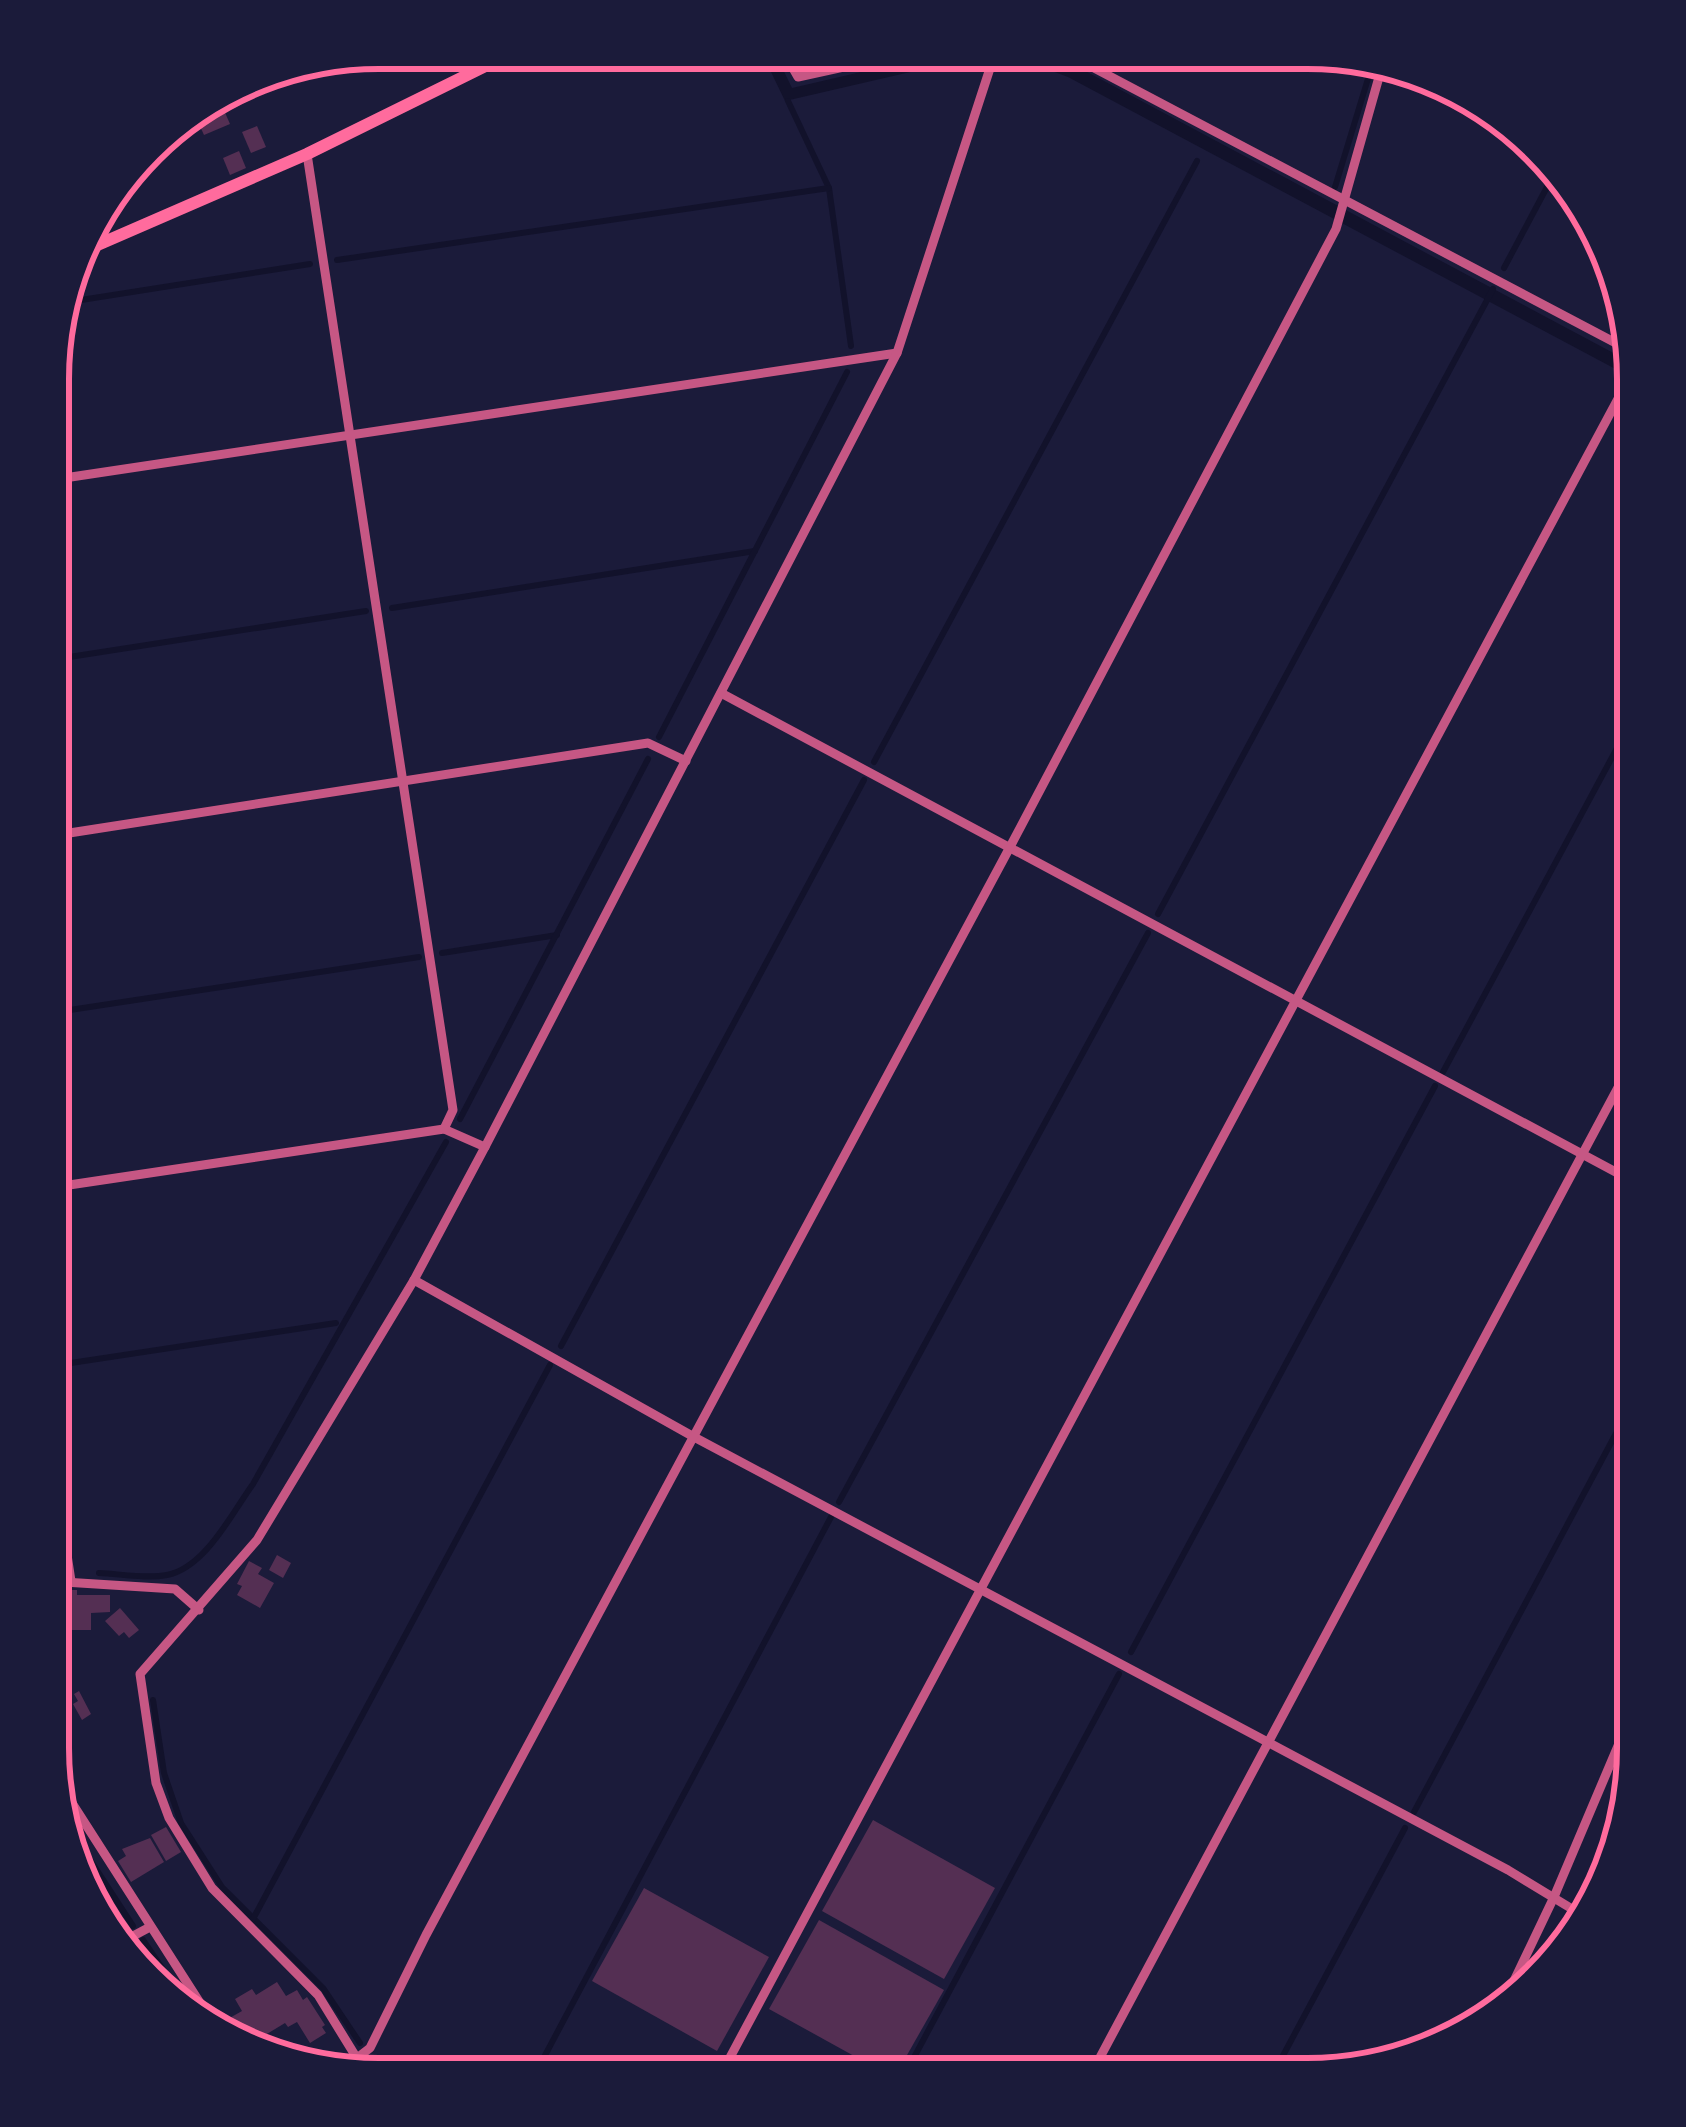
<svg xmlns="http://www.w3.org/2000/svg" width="1686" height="2127" font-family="Karla,sans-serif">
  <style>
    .water { fill: #12122b }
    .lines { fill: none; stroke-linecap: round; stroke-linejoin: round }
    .stream { stroke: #12122b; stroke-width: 6 }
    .building { fill: #542f53 }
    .minor { stroke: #c65784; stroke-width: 9 }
    .secondary { stroke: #ff6b9d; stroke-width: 12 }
    .rim { fill: none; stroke: #ff6b9d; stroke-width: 6 }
  </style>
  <rect width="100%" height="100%" fill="#1b1b3a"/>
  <polygon class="water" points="760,49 773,49 792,88 956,50 1033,50 1076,66 1634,364 1638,381 1068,77 1036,65 984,55 785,101"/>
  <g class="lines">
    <g class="stream">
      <polyline points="788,101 829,188 851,346"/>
      <polyline points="1335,187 1374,59"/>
      <polyline points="337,260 829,188"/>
      <polyline points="1504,268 1555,172"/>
      <polyline points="62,303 310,264"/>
      <polyline points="392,608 755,551"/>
      <polyline points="50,660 366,611"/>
      <polyline points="659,737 847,372"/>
      <polyline points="874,762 1197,161"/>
      <polyline points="1158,914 1493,289"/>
      <polyline points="442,953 557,935"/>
      <polyline points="50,1013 419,957"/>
      <polyline points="1443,1072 1638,709"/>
      <polyline points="460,1119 648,759"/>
      <polyline points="561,1346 864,780"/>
      <polyline points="51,1366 336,1323"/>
      <polyline points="839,1502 1148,933"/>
      <polyline points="48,1569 52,1569"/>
      <path d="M99 1573C121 1574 146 1579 167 1575 205 1568 232 1513 253 1484L446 1142"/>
      <polyline points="1131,1652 1435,1086"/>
      <polyline points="153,1700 164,1773 181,1823 222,1887 323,1988 360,2043"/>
      <polyline points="1414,1812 1637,1394"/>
      <polyline points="70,1829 133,1926"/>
      <polyline points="253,1919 550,1365"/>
      <polyline points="143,1940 201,2025"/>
      <polyline points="371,2061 381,2078"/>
      <polyline points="533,2078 831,1517"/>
      <polyline points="903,2078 1119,1674"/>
      <polyline points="1271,2078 1405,1828"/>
    </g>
  </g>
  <g class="building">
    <polygon points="219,99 230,124 204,135 193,111"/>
    <polygon points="257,126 266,147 251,153 242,132"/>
    <polygon points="239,151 246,168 230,175 223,158"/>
    <polygon points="277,1555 291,1563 283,1578 269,1570"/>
    <polygon points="249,1561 262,1568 258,1574 274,1583 260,1608 237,1595 242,1586 237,1584"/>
    <polygon points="53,1590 77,1590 77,1595 110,1595 110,1612 91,1613 91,1630 48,1630 48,1595 53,1595"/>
    <polygon points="120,1608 139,1630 129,1638 124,1632 119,1636 105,1621"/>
    <polygon points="51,1676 56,1684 62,1680 71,1697 56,1712 53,1707 48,1710"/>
    <polygon points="79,1691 91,1714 82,1720 73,1704 78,1701 74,1694"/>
    <polygon points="873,1820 995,1888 944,1979 822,1911"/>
    <polygon points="166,1827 181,1852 166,1861 151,1835"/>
    <polygon points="150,1838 164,1862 131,1882 118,1861 126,1856 122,1849"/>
    <polygon points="644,1888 769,1957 717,2051 592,1981"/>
    <polygon points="819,1920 944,1990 894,2078 769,2009"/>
    <polygon points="277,1982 286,1996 297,1990 303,2000 307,1997 325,2025 322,2027 326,2033 310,2043 297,2022 288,2027 285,2023 252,2043 237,2038 226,2020 242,2011 235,1999 252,1989 256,1995"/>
  </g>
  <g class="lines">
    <g class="minor">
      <polyline points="782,49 798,77 921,50"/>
      <polyline points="1060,50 1631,351"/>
      <polyline points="307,154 453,1110 444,1129"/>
      <polyline points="51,480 897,353"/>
      <polyline points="721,693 1638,1184"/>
      <polyline points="50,836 648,743 686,761"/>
      <polyline points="49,1188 444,1129 485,1147"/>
      <polyline points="414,1280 694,1437 1508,1870 1587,1918"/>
      <polyline points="49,1437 71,1581"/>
      <polyline points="48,1581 175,1589 199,1610"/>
      <polyline points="56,1778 218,2031"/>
      <polyline points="120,1943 150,1927"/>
      <polyline points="1501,2008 1554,1897 1637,1701"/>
      <polyline points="357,2058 370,2048 426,1935 1010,847 1336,229 1383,63"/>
      <polyline points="369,2078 318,1995 212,1888 169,1818 156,1783 140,1674 257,1540 414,1280 485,1147 897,353 996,50"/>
      <polyline points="719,2078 1635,367"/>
      <polyline points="1089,2078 1638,1050"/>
    </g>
    <polyline class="secondary" points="79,253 307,154 522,48"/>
  </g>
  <path d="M0 0H1686V2127H0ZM379 69H1307A310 310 0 0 1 1617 379V1748A310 310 0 0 1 1307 2058H379A310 310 0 0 1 69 1748V379A310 310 0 0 1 379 69Z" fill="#1b1b3a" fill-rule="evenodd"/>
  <path class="rim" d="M379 69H1307A310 310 0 0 1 1617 379V1748A310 310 0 0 1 1307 2058H379A310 310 0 0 1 69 1748V379A310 310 0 0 1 379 69Z"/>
</svg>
